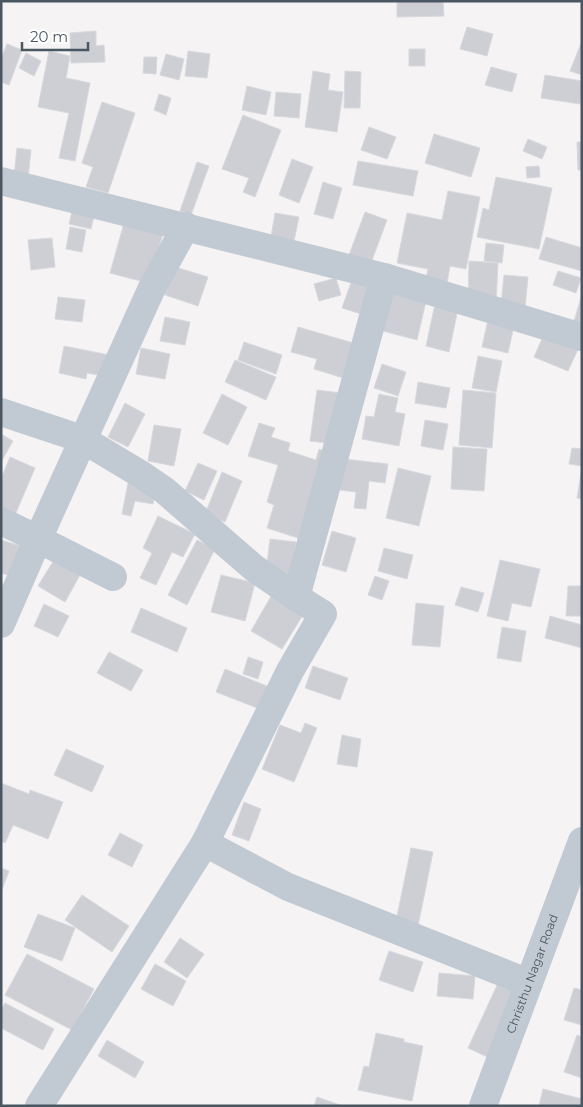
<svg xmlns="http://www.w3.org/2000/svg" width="583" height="1107" font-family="Montserrat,sans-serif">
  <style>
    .building { fill: #cdcfd5; stroke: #d7d9de }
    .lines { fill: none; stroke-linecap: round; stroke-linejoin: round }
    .minor { stroke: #c1cad2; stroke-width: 28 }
    .labels { text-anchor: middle; stroke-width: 5; stroke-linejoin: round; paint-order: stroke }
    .street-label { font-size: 12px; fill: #4a5661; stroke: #fff }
  </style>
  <rect width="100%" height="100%" fill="#f5f3f3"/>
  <g class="building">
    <polygon points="397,1 443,1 444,16 397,17"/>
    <polygon points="467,27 493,34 487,56 460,49"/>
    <polygon points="96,31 96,46 104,45 105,62 71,63 70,33"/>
    <polygon points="582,41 582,75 570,71"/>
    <polygon points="7,44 22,50 9,85 1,82 1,58"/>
    <rect x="409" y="49" width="16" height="17"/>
    <polygon points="49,51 70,56 66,78 90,83 75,161 59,158 69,113 38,107"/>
    <polygon points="188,51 210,54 207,78 185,76"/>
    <polygon points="26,53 41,61 34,76 19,68"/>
    <polygon points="166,54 184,59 179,80 160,75"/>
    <polygon points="144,57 157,57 156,74 143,73"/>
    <polygon points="491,67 517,74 512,92 485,85"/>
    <polygon points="313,71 330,74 328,90 343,92 337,132 305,127"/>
    <polygon points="345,71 361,72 360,108 344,108"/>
    <polygon points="545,75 582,81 580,104 541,98"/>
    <polygon points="247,86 271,92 266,115 242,110"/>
    <polygon points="276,92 301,94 299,118 274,116"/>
    <polygon points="159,94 171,98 166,115 154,110"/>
    <polygon points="102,102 135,113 108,193 86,187 93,167 82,163"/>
    <polygon points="243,115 281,130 255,197 243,192 249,178 222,169"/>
    <polygon points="369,127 396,137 387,159 361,150"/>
    <polygon points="434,134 480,148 471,177 425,163"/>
    <polygon points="528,139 547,147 542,159 523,151"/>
    <polygon points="577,142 582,142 582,170 578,170"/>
    <polygon points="17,148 31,150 28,178 14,176"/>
    <polygon points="292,159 313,167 299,203 279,195"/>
    <polygon points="358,161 418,171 413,196 353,185"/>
    <polygon points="197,162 209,166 191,215 180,211"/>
    <polygon points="539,166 540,177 527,178 526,167"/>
    <polygon points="496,177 552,188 539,249 477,237 483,208 489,210"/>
    <polygon points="323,182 342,188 333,219 314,214"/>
    <polygon points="448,191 480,197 466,269 450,266 447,283 426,279 428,269 397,263 407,213 442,220"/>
    <polygon points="73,207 95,212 91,229 69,224"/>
    <polygon points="365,212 387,220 371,263 349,255"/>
    <polygon points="275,213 299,217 294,241 271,237"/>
    <polygon points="124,223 163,234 148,283 110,273"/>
    <polygon points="70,227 86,230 82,252 66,249"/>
    <polygon points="546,237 582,248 582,271 539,259"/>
    <polygon points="52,238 55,267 31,270 28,240"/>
    <polygon points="486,243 504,245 502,263 484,261"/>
    <polygon points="469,261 498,263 496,304 468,303"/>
    <polygon points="175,267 208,277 198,306 165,295"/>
    <polygon points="558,271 581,278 576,293 553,285"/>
    <polygon points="504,275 528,277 524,318 500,315"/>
    <polygon points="336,278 341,295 319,301 314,284"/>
    <polygon points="352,280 378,289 368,316 342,308"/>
    <polygon points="390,288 427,297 417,340 379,330"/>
    <polygon points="582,294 582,330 572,328"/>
    <polygon points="58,297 85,300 82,322 55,319"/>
    <polygon points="435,304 458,309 449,352 426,346"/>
    <polygon points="165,317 190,322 185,345 160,341"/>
    <polygon points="488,320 514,326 508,353 482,347"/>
    <polygon points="298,327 364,346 353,381 314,369 317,359 291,352"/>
    <polygon points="545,332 579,347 568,371 534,357"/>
    <polygon points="244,342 282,355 276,374 238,360"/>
    <polygon points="64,346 119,357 115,378 87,373 86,379 59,373"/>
    <polygon points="141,348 170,354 165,379 136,374"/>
    <polygon points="478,356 502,361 496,392 472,388"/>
    <polygon points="235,360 276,377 266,400 225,382"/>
    <polygon points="382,364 406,372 398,396 374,388"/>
    <polygon points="418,382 450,388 446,408 415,403"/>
    <polygon points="317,390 341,393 334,444 310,441"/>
    <polygon points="463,390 496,393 492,448 459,445"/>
    <polygon points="222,394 247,407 228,445 203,433"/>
    <polygon points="379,394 398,398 395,412 405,414 399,446 362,439 366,416 374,417"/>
    <polygon points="125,403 145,414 128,447 108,437"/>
    <polygon points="425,420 448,424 443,450 421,446"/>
    <polygon points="259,423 275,428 271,437 290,443 288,451 316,460 319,449 326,452 298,538 267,528 274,505 267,502 278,465 248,456"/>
    <polygon points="154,425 181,429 174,466 148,461"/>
    <polygon points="1,434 13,441 1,462"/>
    <polygon points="453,447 487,449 484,491 451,489"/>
    <polygon points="572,448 582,449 582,466 569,464"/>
    <polygon points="10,457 35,468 15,515 1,509 1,479"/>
    <polygon points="344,459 388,464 385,483 369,481 366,509 354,508 356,492 340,490"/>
    <polygon points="198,463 217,471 204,500 185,491"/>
    <polygon points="398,468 431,476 419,526 386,518"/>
    <polygon points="222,472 242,481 225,522 205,514"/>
    <polygon points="581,473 582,473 582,499 577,498"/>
    <polygon points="128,483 156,489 153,504 135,501 131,516 122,514"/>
    <polygon points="158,516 195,534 183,557 172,552 156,585 140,578 152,553 143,548"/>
    <polygon points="332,531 356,538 346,572 322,565"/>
    <polygon points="270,539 296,542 293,575 266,573"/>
    <polygon points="1,540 24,547 14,577 1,573"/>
    <polygon points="197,540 215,549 187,605 168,595"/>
    <polygon points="384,548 413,555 407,579 378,571"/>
    <polygon points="54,560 80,575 65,602 38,586"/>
    <polygon points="500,560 540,569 531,607 512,603 508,621 487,616"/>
    <polygon points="221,575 255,583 245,621 211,612"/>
    <polygon points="375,576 389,581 382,600 368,595"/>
    <polygon points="568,586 582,586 582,616 566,616"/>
    <polygon points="461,587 484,593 478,612 455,605"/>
    <polygon points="274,591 306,610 282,649 251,631"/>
    <polygon points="416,603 444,606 440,647 412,645"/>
    <polygon points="44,604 69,616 58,637 34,626"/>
    <polygon points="141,608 187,628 177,652 131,632"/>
    <polygon points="550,616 582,625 582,648 545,638"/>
    <polygon points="502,627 526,631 521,662 497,658"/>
    <polygon points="109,652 143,670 131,691 97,673"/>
    <polygon points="248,657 263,662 258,679 243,674"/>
    <polygon points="313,666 348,678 340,700 305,688"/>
    <polygon points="225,669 279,691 270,713 216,692"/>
    <polygon points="305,723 317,728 294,782 262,769 280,725 301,733"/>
    <polygon points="342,735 361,739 357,767 337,764"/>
    <polygon points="66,749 104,766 92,792 54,775"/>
    <polygon points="1,783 29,794 30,790 63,802 48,839 13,825 5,843 1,841"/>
    <polygon points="244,802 261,809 249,841 232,835"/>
    <polygon points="120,833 143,845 132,867 108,855"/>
    <polygon points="411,848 433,852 417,931 395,926"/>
    <polygon points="1,868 9,871 1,892"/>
    <polygon points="82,895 129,926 112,952 65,920"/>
    <polygon points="38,914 75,928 62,961 24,947"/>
    <polygon points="180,938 204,954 187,978 164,962"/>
    <polygon points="389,951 423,962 413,992 379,980"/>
    <polygon points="27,954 94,989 72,1030 5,995"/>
    <polygon points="155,964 186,981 173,1006 141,989"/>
    <polygon points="439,973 475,976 473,999 437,996"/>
    <polygon points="499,981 527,994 496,1061 468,1048"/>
    <polygon points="574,988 582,990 582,1025 564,1020"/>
    <polygon points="5,1003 54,1029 43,1050 1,1028 1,1010"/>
    <polygon points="376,1033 404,1039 404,1042 423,1046 412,1101 358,1090 364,1066 369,1067"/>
    <polygon points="577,1035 582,1037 582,1078 564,1072"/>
    <polygon points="107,1040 144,1062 135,1078 98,1056"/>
    <polygon points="543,1089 582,1099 582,1106 539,1106"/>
    <polygon points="317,1097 343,1106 314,1106"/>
  </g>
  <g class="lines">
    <g class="minor">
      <polyline points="1,181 384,277 582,337"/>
      <polyline points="1,412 82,439 142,475 164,490 254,568 296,597 384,277"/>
      <polyline points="1,521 38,539 151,290 186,226"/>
      <polyline points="296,597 323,614 290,671 205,843 288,887 529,983"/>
      <polyline points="1,624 38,539 113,577"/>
      <polyline points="39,1106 205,843"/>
      <path id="s1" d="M483 1106 582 841"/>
    </g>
  </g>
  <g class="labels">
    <g class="street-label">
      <text dy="4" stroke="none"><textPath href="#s1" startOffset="141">Christhu Nagar Road</textPath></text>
    </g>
  </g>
  <rect width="583" height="1107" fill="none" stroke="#4a5661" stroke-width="5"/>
  <path d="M22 42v8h66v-8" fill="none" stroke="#4a5661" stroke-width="2.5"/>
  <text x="30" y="42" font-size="15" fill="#4a5661" stroke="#ffffff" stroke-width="4" paint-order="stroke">20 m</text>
</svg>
